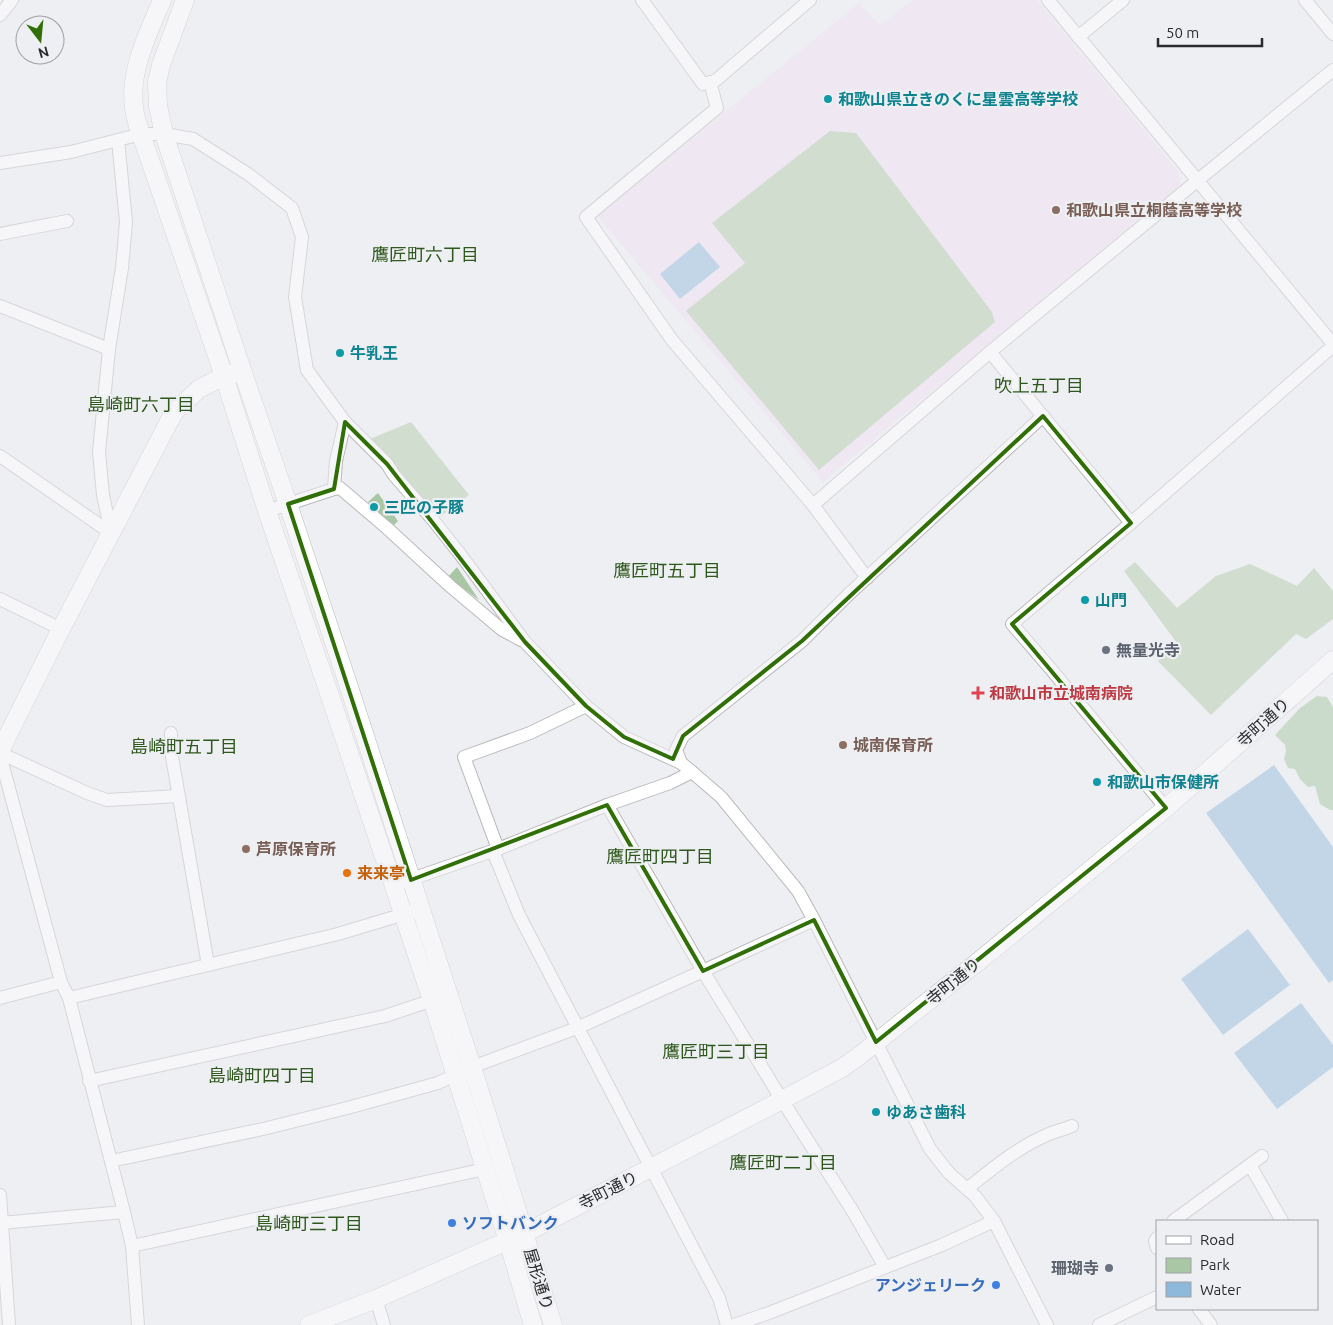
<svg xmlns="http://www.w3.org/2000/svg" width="1333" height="1325" font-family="Ubuntu,'Noto Sans JP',sans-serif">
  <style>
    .education { fill: #efdff2 }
    .green { fill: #aac7a5 }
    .forest { fill: #a1c39b }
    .water { fill: #8eb9db }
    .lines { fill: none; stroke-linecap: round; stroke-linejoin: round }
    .street-casing { stroke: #b9b9bd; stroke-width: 14 }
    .secondary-casing { stroke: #b9b9bd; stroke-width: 19 }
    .street { stroke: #fff; stroke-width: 12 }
    .secondary { stroke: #fff; stroke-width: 18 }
    .marked { fill: none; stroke: #2f6f05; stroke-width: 4; stroke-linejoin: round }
    .culture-dot { fill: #0f9aa8; stroke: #eeeff3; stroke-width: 2 }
    .education-dot { fill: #8d6e63; stroke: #eeeff3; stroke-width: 2 }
    .worship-dot { fill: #6b7280; stroke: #eeeff3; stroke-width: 2 }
    .health-dot { fill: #e0444e; stroke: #eeeff3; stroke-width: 2 }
    .food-dot { fill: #e8710a; stroke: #eeeff3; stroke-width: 2 }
    .shop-dot { fill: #3f7fe0; stroke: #eeeff3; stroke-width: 2 }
    .labels { text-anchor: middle; stroke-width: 4.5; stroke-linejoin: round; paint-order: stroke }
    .culture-label { font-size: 16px; font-weight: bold; fill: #0d838f; stroke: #eeeff3; text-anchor: start }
    .education-label { font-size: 16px; font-weight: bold; fill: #785e54; stroke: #eeeff3; text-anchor: start }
    .worship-label { font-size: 16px; font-weight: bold; fill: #5b616d; stroke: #eeeff3; text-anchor: start }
    .health-label { font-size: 16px; font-weight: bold; fill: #be3a42; stroke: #eeeff3; text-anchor: start }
    .street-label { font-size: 16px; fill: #2b2b2c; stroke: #eeeff3 }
    .food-label { font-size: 16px; font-weight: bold; fill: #c56008; stroke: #eeeff3; text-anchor: start }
    .shop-label { font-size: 16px; font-weight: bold; fill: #366cbe; stroke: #eeeff3; text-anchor: start }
    .neighbourhood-label { font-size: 18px; fill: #2f581d; stroke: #eeeff3 }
  </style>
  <rect width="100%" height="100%" fill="#eeeff3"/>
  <polygon class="education" points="912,0 1037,0 1177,170 1181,184 823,482 597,216 859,3 880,25"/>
  <g class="green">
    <polygon points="830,131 856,133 992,312 995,322 819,470 686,311 745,263 712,223"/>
    <polygon points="411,422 469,495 441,516 365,441"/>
    <polygon points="378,493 398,521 392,527 368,502"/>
    <polygon points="1135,562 1177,608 1216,576 1250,564 1297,586 1314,568 1333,591 1333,619 1306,639 1296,634 1211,715 1158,661 1177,643 1124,571"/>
    <polygon points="457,567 479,600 448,577"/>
  </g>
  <polygon class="forest" points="1317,696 1327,697 1333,707 1333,810 1330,810 1320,804 1315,786 1308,787 1300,779 1295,769 1288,768 1284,759 1286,751 1285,745 1275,735 1300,708"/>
  <g class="water">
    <polygon points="699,242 720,267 680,299 660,274"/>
    <polygon points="1274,765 1333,847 1333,980 1329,983 1206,813"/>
    <polygon points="1248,929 1290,985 1223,1035 1181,979"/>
    <polygon points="1301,1003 1333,1045 1333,1067 1277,1109 1234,1053"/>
  </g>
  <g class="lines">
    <g class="street-casing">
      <g id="street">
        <polyline points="642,0 703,84 715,81 810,0"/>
        <polyline points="1048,0 1333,344"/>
        <polyline points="1305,0 1333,34"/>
        <polyline points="0,15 12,0"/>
        <polyline points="1078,37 1123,0"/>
        <polyline points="710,82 717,108 586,217 672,340 813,505 867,578"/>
        <polyline points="0,163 71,152 141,134 164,134 193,139 248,174 292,208 302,237 295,297 307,370 345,422 387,464 394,475 433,520 460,554 525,642 586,706 624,737 681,763 692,772 721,797 798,891 814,920 930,1149 949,1173 975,1196 994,1221 1047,1325"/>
        <polyline points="0,234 67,221"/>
        <polyline points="0,306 109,349"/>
        <polyline points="990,352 1131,523"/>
        <polyline points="0,456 111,533"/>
        <polyline points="334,489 336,461 345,422"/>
        <polyline points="813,505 990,352 1198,180 1333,70"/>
        <polyline points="267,511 334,489 340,488 387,528 450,586 501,629 521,640"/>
        <polyline points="111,533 103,495 99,452 109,349 122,268 126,222 118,140"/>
        <polyline points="0,599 61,629"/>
        <polyline points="171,733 171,751 208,965"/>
        <polyline points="0,753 87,793 107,800 179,796"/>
        <polyline points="0,755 61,982 69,998 124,1212 132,1246 138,1325"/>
        <polyline points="681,763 676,750 683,736 802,641 849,594 1043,416"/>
        <polyline points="607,805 703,971 782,1100 852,1210 885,1267"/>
        <polyline points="1166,808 1050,668 1012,624 1131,523 1333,346"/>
        <polyline points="498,849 464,757 530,733 586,706"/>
        <polyline points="493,851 519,915 719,1298 727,1325"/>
        <polyline points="403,882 498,849 607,805 670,783 692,772"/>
        <polyline points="0,998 61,982"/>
        <polyline points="69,998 338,934 411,912"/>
        <polyline points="89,1081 385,1016 439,998"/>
        <polyline points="111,1161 263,1129 351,1107 438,1083 472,1067 577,1028 703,971 814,920"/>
        <polyline points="1250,1165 1282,1221"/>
        <path d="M967 1189C993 1168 1018 1147 1049 1134 1057 1131 1065 1129 1072 1126"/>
        <polyline points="0,1195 9,1325"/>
        <polyline points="1173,1221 1262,1156"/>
        <polyline points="0,1223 124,1212"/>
        <polyline points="1157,1238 1155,1241 1157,1248"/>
        <polyline points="132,1246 485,1169"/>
        <polyline points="376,1299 384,1325"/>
        <polyline points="1199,1309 1211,1325"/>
        <polyline points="734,1325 769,1313 942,1245 994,1221"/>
        <polyline points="1099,1325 1157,1297"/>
      </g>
    </g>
    <g class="secondary-casing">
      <g id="secondary">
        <path d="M162 0C148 34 129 70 134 108 135 116 138 126 141 134L224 376 267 511 331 699 432 1000 508 1241 533 1325"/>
        <polyline points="185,0 161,65 157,82 158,106 164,134 242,370 288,504 351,693 472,1067 553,1325"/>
        <polyline points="0,751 61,629 174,412 199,389 224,376 235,373"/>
        <polyline points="309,1325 376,1299 525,1233 782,1100 842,1068 859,1056 974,965 1166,808 1333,660"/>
      </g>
    </g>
    <use href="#street" class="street"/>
    <use href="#secondary" class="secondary"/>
  </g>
  <path d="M0 0H1333V1325H0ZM1043 416 1131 523 1012 624 1166 808 876 1042 814 920 703 971 607 805 411 880 288 504 334 489 345 422 387 464 525 642 586 706 624 737 673 759 683 736 802 641Z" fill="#eeeff3" fill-opacity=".55" fill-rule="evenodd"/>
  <path class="marked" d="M1043 416 1131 523 1012 624 1166 808 876 1042 814 920 703 971 607 805 411 880 288 504 334 489 345 422 387 464 525 642 586 706 624 737 673 759 683 736 802 641Z"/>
  <g class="culture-dot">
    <circle cx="828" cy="99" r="5"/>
    <circle cx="340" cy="353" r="5"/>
    <circle cx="374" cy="507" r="5"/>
    <circle cx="1085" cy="600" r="5"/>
    <circle cx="1097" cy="782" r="5"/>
    <circle cx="876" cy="1112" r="5"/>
  </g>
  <g class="education-dot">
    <circle cx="1056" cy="210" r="5"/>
    <circle cx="843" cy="745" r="5"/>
    <circle cx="246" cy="849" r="5"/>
  </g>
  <g class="worship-dot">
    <circle cx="1106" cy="650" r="5"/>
    <circle cx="1109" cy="1268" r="5"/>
  </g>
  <path class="health-dot" d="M975.5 685.5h5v5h5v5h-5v5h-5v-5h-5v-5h5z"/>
  <circle class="food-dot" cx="347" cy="873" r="5"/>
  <g class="shop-dot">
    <circle cx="452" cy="1223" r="5"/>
    <circle cx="996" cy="1285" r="5"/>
  </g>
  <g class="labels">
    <g class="culture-label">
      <text x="838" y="105">和歌山県立きのくに星雲高等学校</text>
      <text x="350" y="359">牛乳王</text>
      <text x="384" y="513">三匹の子豚</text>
      <text x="1095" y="606">山門</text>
      <text x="1107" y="788">和歌山市保健所</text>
      <text x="886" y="1118">ゆあさ歯科</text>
    </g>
    <g class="education-label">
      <text x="1066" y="216">和歌山県立桐蔭高等学校</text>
      <text x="853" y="751">城南保育所</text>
      <text x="256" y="855">芦原保育所</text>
    </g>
    <g class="worship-label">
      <text x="1116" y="656">無量光寺</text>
      <text x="1099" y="1274" text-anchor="end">珊瑚寺</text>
    </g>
    <g class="health-label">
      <text x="989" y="699">和歌山市立城南病院</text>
    </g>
    <g class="street-label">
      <text transform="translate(1263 722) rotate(-42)" y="6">寺町通り</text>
      <text transform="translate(953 981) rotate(-39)" y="6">寺町通り</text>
      <text transform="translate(608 1190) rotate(-27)" y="6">寺町通り</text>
      <text transform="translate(539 1279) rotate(73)" y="6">屋形通り</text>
    </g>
    <g class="food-label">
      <text x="357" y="879">来来亭</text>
    </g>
    <g class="shop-label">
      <text x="462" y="1229">ソフトバンク</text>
      <text x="986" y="1291" text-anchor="end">アンジェリーク</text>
    </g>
    <g class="neighbourhood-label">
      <text x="425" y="261">鷹匠町六丁目</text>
      <text x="1039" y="392">吹上五丁目</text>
      <text x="141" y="411">島崎町六丁目</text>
      <text x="667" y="577">鷹匠町五丁目</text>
      <text x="184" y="753">島崎町五丁目</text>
      <text x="660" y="863">鷹匠町四丁目</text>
      <text x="716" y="1058">鷹匠町三丁目</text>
      <text x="262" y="1082">島崎町四丁目</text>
      <text x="783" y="1169">鷹匠町二丁目</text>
      <text x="309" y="1230">島崎町三丁目</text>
    </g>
  </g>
  <rect x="1156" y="1220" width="162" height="90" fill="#eeeff3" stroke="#a0a1a3"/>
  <rect x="1166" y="1236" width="25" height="8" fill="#ffffff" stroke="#a0a1a3"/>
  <text x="1200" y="1245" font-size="15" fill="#2b2b2c">Road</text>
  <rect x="1166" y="1258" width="25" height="15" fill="#aac7a5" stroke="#a0a1a3"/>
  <text x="1200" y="1270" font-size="15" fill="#2b2b2c">Park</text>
  <rect x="1166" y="1282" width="25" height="15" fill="#8eb9db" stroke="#a0a1a3"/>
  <text x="1200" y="1295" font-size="15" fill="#2b2b2c">Water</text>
  <g transform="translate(40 40) rotate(164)"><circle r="24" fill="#eeeff3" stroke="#a0a1a3"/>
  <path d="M0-4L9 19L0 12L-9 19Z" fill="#2f6f05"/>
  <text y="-8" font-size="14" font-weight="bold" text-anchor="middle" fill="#2b2b2c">N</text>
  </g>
  <path d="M1158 38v8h104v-8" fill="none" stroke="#2b2b2c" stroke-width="2.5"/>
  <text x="1166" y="38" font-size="15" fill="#2b2b2c" stroke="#eeeff3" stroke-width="4" paint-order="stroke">50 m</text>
</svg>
